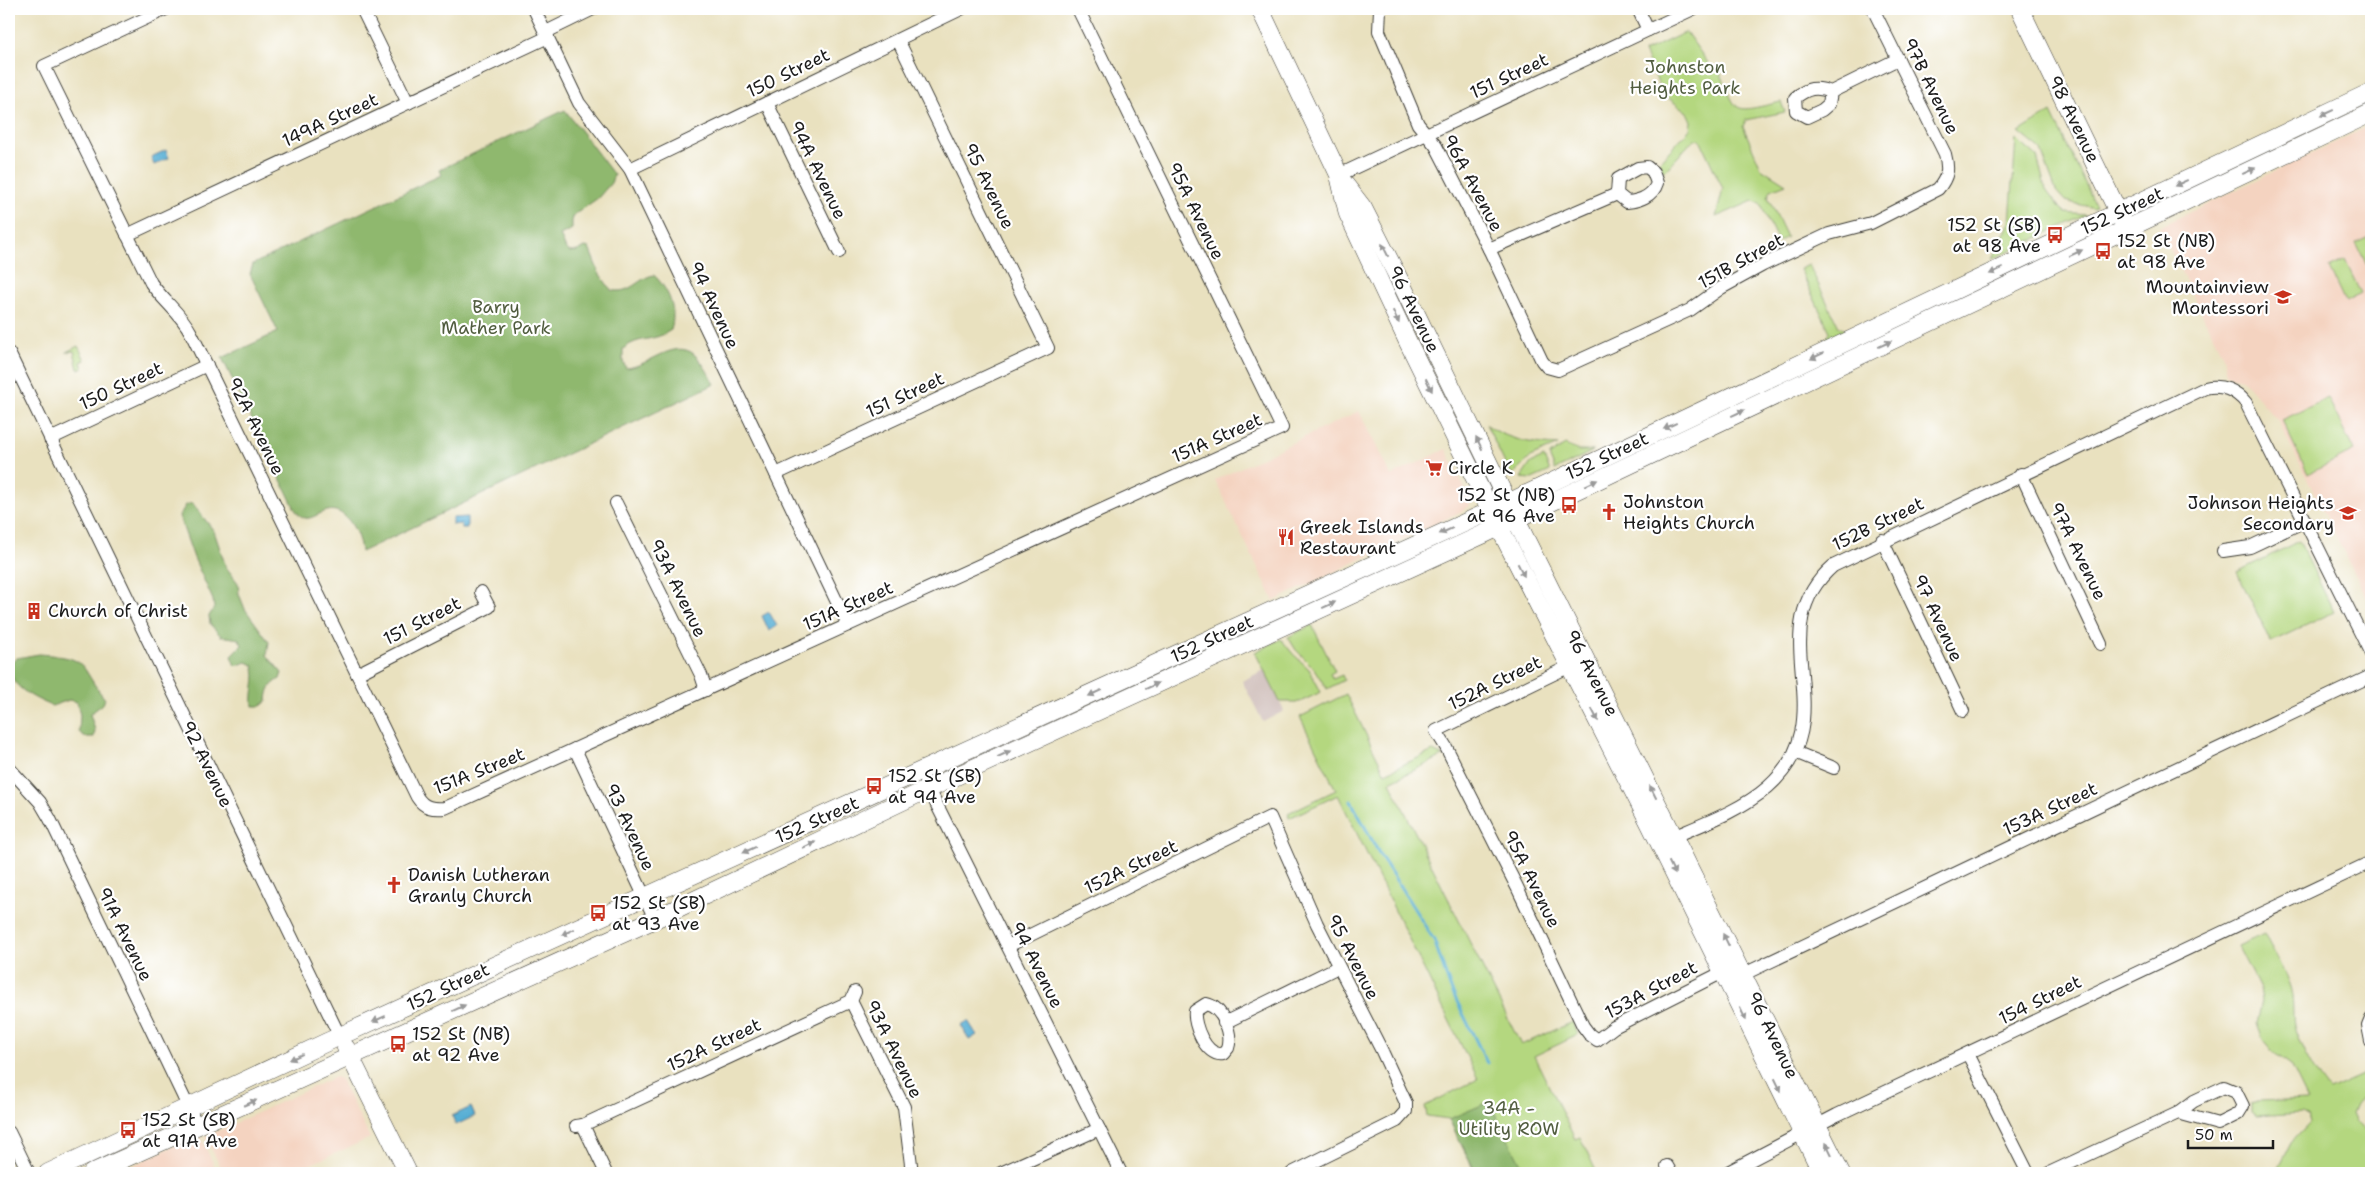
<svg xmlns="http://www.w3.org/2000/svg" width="2380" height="1182" font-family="'Shantell Sans',sans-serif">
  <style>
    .built { fill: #f4d3c0 }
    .industrial { fill: #d0c0bc }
    .green { fill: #b4d77f; stroke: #687a4e }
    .forest { fill: #8fb86e; stroke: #566a45 }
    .water { fill: #57aed4; stroke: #3a6578 }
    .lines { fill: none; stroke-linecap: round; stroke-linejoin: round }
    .stream { stroke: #57aed4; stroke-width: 3 }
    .street-casing { stroke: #3b3a34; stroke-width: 14 }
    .secondary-casing { stroke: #3b3a34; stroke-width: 19 }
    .street { stroke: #fff; stroke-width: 12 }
    .secondary { stroke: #fff; stroke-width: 18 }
    .oneway { fill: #999 }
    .labels { text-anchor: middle; stroke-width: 4.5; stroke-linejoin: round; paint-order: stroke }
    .park-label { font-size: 18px; fill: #515d3f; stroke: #fff }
    .street-label { font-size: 18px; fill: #1c1c1c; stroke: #fff }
    .poi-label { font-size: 18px; fill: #1c1c1c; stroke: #fff; text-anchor: start }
  </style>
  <rect width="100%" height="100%" fill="#fff"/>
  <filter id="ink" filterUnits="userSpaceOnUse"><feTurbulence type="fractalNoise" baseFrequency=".02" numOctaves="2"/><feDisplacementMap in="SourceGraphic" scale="10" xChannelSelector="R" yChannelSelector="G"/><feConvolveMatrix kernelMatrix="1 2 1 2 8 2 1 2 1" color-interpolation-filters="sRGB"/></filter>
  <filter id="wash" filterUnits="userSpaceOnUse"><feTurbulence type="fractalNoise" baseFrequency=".0096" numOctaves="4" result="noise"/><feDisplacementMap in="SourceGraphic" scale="20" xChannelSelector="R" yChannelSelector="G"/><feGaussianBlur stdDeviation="1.12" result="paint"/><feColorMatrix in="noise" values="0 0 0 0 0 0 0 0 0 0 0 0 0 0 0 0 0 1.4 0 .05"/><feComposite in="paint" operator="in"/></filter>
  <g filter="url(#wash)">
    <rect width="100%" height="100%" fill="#e9e1bf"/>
    <g class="built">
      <polygon points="2371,125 2371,606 2278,421 2242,379 2225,375 2225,360 2159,227"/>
      <polygon points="1359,411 1391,476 1446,449 1467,493 1470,505 1460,512 1274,601 1215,480"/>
      <polygon points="335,1077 340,1078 370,1138 291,1173 224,1173 205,1137"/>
      <polygon points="199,1134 218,1173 117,1173"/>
    </g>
    <polygon class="industrial" points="1264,670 1284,711 1263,722 1242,681"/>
    <g class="green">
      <path d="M1686 32 1711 67 1719 69C1739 116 1730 113 1781 102L1785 112 1746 120 1743 126 1761 168 1786 184 1771 190 1768 197 1787 237 1778 242 1760 203 1753 201 1716 217 1723 189 1700 140 1694 139 1664 172 1659 162 1690 129 1691 121 1687 112 1664 95 1644 52Z"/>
      <polygon points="2051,112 2096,206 2094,208 2065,201 2056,191 2041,150 2019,132"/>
      <polygon points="2016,139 2037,157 2046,190 2058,206 2066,213 2086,215 1992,259 2010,222"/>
      <polygon points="2371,236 2371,274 2356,243"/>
      <polygon points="2345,260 2361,294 2345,302 2329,268"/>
      <polygon points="1809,265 1839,327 1848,331 1826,341 1830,332 1800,269"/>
      <polygon points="78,346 85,360 81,362 83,369 78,369 74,351 66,352"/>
      <polygon points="2328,398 2354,451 2308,474 2282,420"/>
      <path d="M1486 424C1506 440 1534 444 1558 445L1532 456 1514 474 1509 472Z"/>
      <polygon points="1565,445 1579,451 1593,451 1555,470 1550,458 1550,455"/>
      <polygon points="1544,457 1550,471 1532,479 1521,478 1531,463"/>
      <polygon points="2299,541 2334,612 2271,642 2237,572"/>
      <polygon points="1312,625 1335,671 1330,674 1333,679 1342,675 1344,680 1327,689 1313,667 1296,650 1288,637"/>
      <polygon points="1281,639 1293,654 1309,669 1321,692 1300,702 1280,702 1255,652"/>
      <polygon points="1346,694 1385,773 1433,751 1443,756 1390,782 1521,1045 1573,1022 1578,1035 1534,1056 1575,1139 1580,1137 1597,1173 1525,1173 1522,1166 1508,1173 1475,1173 1449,1119 1427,1116 1425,1106 1478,1079 1338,795 1289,818 1288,813 1336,790 1300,717"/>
      <path d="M2264 934C2272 951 2284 969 2290 987 2294 1000 2292 1012 2294 1025 2298 1043 2316 1077 2329 1090L2371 1071V1088L2356 1104 2352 1113 2356 1122 2371 1135V1173H2280L2278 1169 2291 1143 2310 1123 2308 1117 2301 1113 2256 1116 2251 1112V1104L2258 1102 2308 1100 2291 1065 2274 1053 2263 1040 2257 1024 2262 1000 2260 989 2238 946Z"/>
    </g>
    <g class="forest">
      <path d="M565 110 614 175 611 183 598 198 574 215 572 221V229L560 235 566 249 570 252 578 251 585 247 589 248 599 273 611 290C631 295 637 278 654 275 669 290 677 309 671 330 653 343 640 335 623 349V361L626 368C648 367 675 337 695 355 703 362 709 375 715 384L361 552C360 536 347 506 327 511 313 515 307 525 296 511L222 358 278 332 250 274 253 264 441 175 439 170Z"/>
      <path d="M192 503 214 531 226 567 238 583 239 594 245 609 269 642 267 655 282 673 280 679C270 685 268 689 267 701L261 706H253C251 691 258 679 253 665L247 662 235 666 231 656 242 645 239 639 221 636 210 624 209 616 214 608 213 600 194 558 179 516 186 505Z"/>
      <path d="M39 654C92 658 77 664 105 699L103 704 90 714 95 730 94 737H85L79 732 80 715 77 702 69 700 52 706C34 698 10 688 9 665L17 658Z"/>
      <polygon points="1489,1102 1522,1166 1508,1173 1476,1173 1449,1119"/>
    </g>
    <g class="water">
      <polygon points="166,150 169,158 154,165 151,157"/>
      <polygon points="467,517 467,528 462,528 461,524 452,525 452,518"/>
      <polygon points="769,612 777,626 769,631 762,616"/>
      <polygon points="968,1021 977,1035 969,1040 961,1025"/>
      <polygon points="471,1107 475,1116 456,1125 452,1116"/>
    </g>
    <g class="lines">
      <polyline class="stream" points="1351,801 1380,855 1434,940 1450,987 1487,1063"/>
    </g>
  </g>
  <g filter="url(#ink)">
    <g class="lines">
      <g class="street-casing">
        <g id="street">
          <path d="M166 9 44 66 151 283C163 301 181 313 191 333L417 797C424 808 432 809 445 808L1282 428 1078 9"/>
          <polyline points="362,9 408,103"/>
          <polyline points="534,9 579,103 630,169 848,625"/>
          <path d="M1380 9 1379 31 1418 124 1436 146 1489 249 1542 361 1547 367 1558 370 1690 310 1721 288 1763 265 1829 234 1871 223 1938 189C1948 177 1949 169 1945 154L1873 9"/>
          <polyline points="1638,9 1648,30"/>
          <polyline points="546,32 593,9"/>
          <path d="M1831 92 1829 104 1822 110 1807 117 1796 111 1795 98C1807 88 1816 86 1831 92L1898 59"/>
          <polyline points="767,103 839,252"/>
          <path d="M1647 167 1653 172 1657 183C1653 196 1639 201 1627 202L1617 194 1618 179 1638 168Z"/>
          <polyline points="630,169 961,9"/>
          <polyline points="1339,175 1693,9"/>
          <polyline points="127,235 548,37"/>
          <polyline points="1489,249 1617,194"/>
          <polyline points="9,353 340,1037"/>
          <polyline points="50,439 207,365"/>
          <polyline points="776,474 1048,348 898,40"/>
          <polyline points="2021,474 2101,644"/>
          <polyline points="616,503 701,675 706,690"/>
          <polyline points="1882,540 1963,711"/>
          <polyline points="2223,551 2250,547 2305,521"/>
          <polyline points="1570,666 1436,731 1446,747 1517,887 1583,1026 1589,1034 1597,1040 1614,1027 1723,972"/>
          <polyline points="357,674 489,607 481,592"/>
          <polyline points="575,749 655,919"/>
          <polyline points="1795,752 1834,768"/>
          <polyline points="9,768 40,802 50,819 197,1125"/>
          <polyline points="925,781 1121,1173"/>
          <path d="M1675 836C1706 823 1743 809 1768 787 1848 716 1757 633 1833 566L2205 388C2221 384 2236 390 2246 403L2371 654"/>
          <polyline points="1008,946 1270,817 1317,924 1381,1049 1406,1103 1406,1111 1397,1121 1292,1173"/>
          <polyline points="1744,974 2371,676"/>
          <polyline points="851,1001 904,1107 912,1173"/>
          <path d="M1206 1004C1222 1007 1233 1033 1228 1048L1223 1054C1206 1057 1193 1025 1195 1011Z"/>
          <polyline points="2371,1019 2368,1026 2371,1041"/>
          <polyline points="1224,1023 1338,967"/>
          <polyline points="1968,1054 2028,1173"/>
          <polyline points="583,1125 851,1001 855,992"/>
          <polyline points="576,1126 583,1125 606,1173"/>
          <polyline points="9,1132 29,1173"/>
          <polyline points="1667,1166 1671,1173"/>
          <polyline points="1001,1173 1099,1129"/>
          <polyline points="1726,1173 1837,1115 2371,862"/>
          <polyline points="2049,1173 2178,1113 2194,1101 2224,1087 2236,1092 2243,1106 2238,1114 2218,1124 2178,1113"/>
        </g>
      </g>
      <g class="secondary-casing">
        <g id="secondary">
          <polyline points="1260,9 1339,175 1348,214 1408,342 1491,511 1650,824 1822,1173"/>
          <polyline points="2020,9 2123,222"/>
          <polyline points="1343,182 1363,208 1403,287 1524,536 1841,1173"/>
          <polyline points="346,1048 408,1173"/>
          <polyline points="48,1173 327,1042 1508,503 2371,92"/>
          <polyline points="92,1173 655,919 928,789 1484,534 2371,113"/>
        </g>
      </g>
      <use href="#street" class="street"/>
      <use href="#secondary" class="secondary"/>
    </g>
    <defs><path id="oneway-solid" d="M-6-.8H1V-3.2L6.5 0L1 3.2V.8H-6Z" transform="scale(1.25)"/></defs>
    <g class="oneway">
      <use href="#oneway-solid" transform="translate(2327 113) rotate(155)"/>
      <use href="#oneway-solid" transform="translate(2249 171) rotate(-25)"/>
      <use href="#oneway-solid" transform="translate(2181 183) rotate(155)"/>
      <use href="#oneway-solid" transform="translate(1385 250) rotate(-117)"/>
      <use href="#oneway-solid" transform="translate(2076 253) rotate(-25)"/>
      <use href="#oneway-solid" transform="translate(1996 271) rotate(155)"/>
      <use href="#oneway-solid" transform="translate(1396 317) rotate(65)"/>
      <use href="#oneway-solid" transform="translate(1885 344) rotate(-25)"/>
      <use href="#oneway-solid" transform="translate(1817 356) rotate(155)"/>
      <use href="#oneway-solid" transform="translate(1429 385) rotate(64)"/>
      <use href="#oneway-solid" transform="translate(1738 413) rotate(-25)"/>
      <use href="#oneway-solid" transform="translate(1670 426) rotate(155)"/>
      <use href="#oneway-solid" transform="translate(1479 443) rotate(-116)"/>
      <use href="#oneway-solid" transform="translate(1591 483) rotate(-25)"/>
      <use href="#oneway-solid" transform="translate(1446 531) rotate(156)"/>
      <use href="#oneway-solid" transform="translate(1521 570) rotate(63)"/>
      <use href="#oneway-solid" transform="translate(1329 605) rotate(-25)"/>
      <use href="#oneway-solid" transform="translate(1152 686) rotate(-25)"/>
      <use href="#oneway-solid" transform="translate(1095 693) rotate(155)"/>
      <use href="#oneway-solid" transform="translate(1595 715) rotate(63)"/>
      <use href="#oneway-solid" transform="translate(1004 754) rotate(-25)"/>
      <use href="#oneway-solid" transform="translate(1653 792) rotate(-117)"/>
      <use href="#oneway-solid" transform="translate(809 845) rotate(-25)"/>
      <use href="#oneway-solid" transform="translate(749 850) rotate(156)"/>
      <use href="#oneway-solid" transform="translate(1672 868) rotate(64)"/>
      <use href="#oneway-solid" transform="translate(568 932) rotate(155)"/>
      <use href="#oneway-solid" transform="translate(1726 940) rotate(-116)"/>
      <use href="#oneway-solid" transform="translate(459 1008) rotate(-25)"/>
      <use href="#oneway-solid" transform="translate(1743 1014) rotate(64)"/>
      <use href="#oneway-solid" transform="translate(379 1019) rotate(155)"/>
      <use href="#oneway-solid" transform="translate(296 1057) rotate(155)"/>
      <use href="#oneway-solid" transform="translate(1778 1085) rotate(64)"/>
      <use href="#oneway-solid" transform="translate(250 1103) rotate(-23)"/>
      <use href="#oneway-solid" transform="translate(1829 1149) rotate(-116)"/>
    </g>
  </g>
  <defs>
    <g id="bus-bare" transform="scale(1.35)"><path d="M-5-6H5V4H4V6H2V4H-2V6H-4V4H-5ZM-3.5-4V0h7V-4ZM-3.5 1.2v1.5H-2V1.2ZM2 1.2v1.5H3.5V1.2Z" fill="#c8321e" stroke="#fff" stroke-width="2.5" paint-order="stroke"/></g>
    <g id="school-bare" transform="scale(1.35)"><path d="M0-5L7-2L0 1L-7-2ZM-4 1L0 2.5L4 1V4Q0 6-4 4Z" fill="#c8321e" stroke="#fff" stroke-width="2.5" paint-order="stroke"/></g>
    <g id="supermarket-bare" transform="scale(1.35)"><path d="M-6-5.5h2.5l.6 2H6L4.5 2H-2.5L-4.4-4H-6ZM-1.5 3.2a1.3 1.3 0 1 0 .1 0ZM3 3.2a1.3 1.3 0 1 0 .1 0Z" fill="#c8321e" stroke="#fff" stroke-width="2.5" paint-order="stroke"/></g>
    <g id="church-bare" transform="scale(1.35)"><path d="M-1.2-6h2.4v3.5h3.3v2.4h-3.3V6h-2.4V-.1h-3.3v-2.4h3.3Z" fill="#c8321e" stroke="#fff" stroke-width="2.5" paint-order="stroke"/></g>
    <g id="restaurant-bare" transform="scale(1.35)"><path d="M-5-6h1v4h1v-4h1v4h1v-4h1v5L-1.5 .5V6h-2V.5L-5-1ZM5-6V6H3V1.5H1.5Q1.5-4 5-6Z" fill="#c8321e" stroke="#fff" stroke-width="2.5" paint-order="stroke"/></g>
    <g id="building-bare" transform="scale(1.35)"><path d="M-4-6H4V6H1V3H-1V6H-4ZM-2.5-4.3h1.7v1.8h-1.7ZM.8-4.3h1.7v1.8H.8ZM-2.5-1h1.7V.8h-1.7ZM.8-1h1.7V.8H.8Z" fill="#c8321e" stroke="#fff" stroke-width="2.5" paint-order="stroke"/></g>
  </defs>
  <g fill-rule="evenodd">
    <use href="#bus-bare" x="2055" y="235"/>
    <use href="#bus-bare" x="2103" y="251"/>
    <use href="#school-bare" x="2283" y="297"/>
    <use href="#supermarket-bare" x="1434" y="468"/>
    <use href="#bus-bare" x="1569" y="505"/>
    <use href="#church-bare" x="1609" y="512"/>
    <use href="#school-bare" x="2348" y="513"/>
    <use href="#restaurant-bare" x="1286" y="537"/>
    <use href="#building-bare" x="34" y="611"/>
    <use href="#bus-bare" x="874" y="786"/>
    <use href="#church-bare" x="394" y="885"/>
    <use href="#bus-bare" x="598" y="913"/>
    <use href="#bus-bare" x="398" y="1044"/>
    <use href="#bus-bare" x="128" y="1130"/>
  </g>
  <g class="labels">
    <g class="park-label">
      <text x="1685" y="73">Johnston<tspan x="1685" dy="21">Heights Park</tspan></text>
      <text x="496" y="313">Barry<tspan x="496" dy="21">Mather Park</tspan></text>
      <text x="1509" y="1114">34A -<tspan x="1509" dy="21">Utility ROW</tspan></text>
    </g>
    <g class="street-label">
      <text transform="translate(788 73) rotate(-26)" y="6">150 Street</text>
      <text transform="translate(1509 76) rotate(-25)" y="6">151 Street</text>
      <text transform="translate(1931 86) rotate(64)" y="6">97B Avenue</text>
      <text transform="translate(2074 119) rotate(64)" y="6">98 Avenue</text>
      <text transform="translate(330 120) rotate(-25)" y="6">149A Street</text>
      <text transform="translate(818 170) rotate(64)" y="6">94A Avenue</text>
      <text transform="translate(1473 183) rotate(62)" y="6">96A Avenue</text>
      <text transform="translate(989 186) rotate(64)" y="6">95 Avenue</text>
      <text transform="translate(1196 211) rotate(64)" y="6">95A Avenue</text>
      <text transform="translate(2122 211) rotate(-25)" y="6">152 Street</text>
      <text transform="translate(1741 261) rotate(-29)" y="6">151B Street</text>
      <text transform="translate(714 305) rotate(65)" y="6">94 Avenue</text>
      <text transform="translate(1414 309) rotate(64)" y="6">96 Avenue</text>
      <text transform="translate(121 386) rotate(-25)" y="6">150 Street</text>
      <text transform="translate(905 395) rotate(-25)" y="6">151 Street</text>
      <text transform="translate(256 426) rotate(64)" y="6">92A Avenue</text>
      <text transform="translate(1217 438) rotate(-24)" y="6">151A Street</text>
      <text transform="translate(1607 456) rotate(-25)" y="6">152 Street</text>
      <text transform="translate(1878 524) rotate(-26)" y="6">152B Street</text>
      <text transform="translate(2078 551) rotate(64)" y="6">97A Avenue</text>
      <text transform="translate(678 588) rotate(64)" y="6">93A Avenue</text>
      <text transform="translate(848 606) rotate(-24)" y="6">151A Street</text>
      <text transform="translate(1938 618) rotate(65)" y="6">97 Avenue</text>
      <text transform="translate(422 621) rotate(-27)" y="6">151 Street</text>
      <text transform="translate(1212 639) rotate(-25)" y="6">152 Street</text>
      <text transform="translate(1592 673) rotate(63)" y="6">96 Avenue</text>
      <text transform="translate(1495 683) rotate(-26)" y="6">152A Street</text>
      <text transform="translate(207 764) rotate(64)" y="6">92 Avenue</text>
      <text transform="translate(479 771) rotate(-22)" y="6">151A Street</text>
      <text transform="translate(2050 809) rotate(-25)" y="6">153A Street</text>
      <text transform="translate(817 820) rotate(-24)" y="6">152 Street</text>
      <text transform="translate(630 827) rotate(65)" y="6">93 Avenue</text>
      <text transform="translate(1131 867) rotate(-26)" y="6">152A Street</text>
      <text transform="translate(1532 879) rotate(64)" y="6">95A Avenue</text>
      <text transform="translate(125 934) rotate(64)" y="6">91A Avenue</text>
      <text transform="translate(1353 957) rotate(63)" y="6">95 Avenue</text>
      <text transform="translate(1037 965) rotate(63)" y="6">94 Avenue</text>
      <text transform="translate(448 987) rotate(-25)" y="6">152 Street</text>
      <text transform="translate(1651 990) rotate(-28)" y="6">153A Street</text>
      <text transform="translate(2040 1000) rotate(-26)" y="6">154 Street</text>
      <text transform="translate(1773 1035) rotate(64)" y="6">96 Avenue</text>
      <text transform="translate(714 1045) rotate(-25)" y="6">152A Street</text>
      <text transform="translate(894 1049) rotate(64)" y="6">93A Avenue</text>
    </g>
    <g class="poi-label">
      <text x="2041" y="231" text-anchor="end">152 St (SB)<tspan x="2041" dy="21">at 98 Ave</tspan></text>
      <text x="2117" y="247">152 St (NB)<tspan x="2117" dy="21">at 98 Ave</tspan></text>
      <text x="2269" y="293" text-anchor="end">Mountainview<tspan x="2269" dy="21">Montessori</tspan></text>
      <text x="1448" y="474">Circle K</text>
      <text x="1555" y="501" text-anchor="end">152 St (NB)<tspan x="1555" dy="21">at 96 Ave</tspan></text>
      <text x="1623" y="508">Johnston<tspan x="1623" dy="21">Heights Church</tspan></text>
      <text x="2334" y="509" text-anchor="end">Johnson Heights<tspan x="2334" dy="21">Secondary</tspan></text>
      <text x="1300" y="533">Greek Islands<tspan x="1300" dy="21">Restaurant</tspan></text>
      <text x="48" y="617">Church of Christ</text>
      <text x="888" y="782">152 St (SB)<tspan x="888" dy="21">at 94 Ave</tspan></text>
      <text x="408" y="881">Danish Lutheran<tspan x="408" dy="21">Granly Church</tspan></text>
      <text x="612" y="909">152 St (SB)<tspan x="612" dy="21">at 93 Ave</tspan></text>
      <text x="412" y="1040">152 St (NB)<tspan x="412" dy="21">at 92 Ave</tspan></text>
      <text x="142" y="1126">152 St (SB)<tspan x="142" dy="21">at 91A Ave</tspan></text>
    </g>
  </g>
  <rect width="2380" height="1182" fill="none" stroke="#fff" stroke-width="30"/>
  <path d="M2188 1140v8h85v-8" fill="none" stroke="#1c1c1c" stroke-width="2.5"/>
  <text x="2195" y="1140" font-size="15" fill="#1c1c1c" stroke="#ffffff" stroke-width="4" paint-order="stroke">50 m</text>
</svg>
